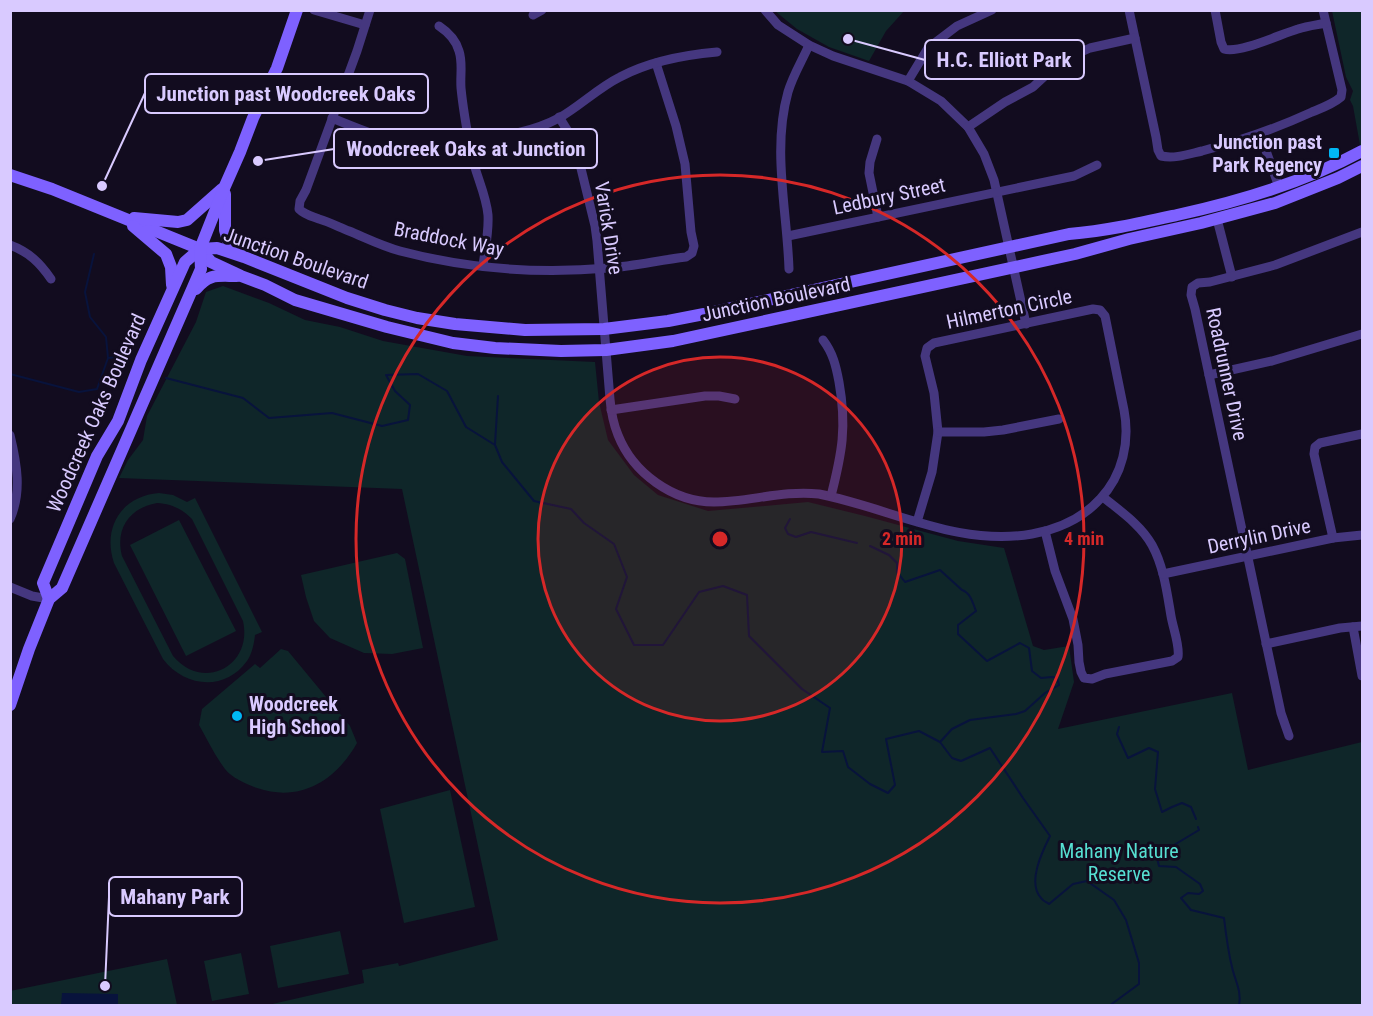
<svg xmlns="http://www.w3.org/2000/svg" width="1373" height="1016" font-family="'Roboto Condensed',sans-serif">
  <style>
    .green { fill: #0f2629; fill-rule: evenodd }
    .water { fill: #08133c }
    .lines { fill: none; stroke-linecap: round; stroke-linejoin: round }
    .stream { stroke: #08133c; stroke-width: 2 }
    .minor { stroke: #45377f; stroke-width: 9 }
    .secondary { stroke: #7e61ff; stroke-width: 12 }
    .ring { fill: none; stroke: #d62828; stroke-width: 3 }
    .poi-dot { fill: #00b7f5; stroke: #120c1f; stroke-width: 2 }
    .labels { text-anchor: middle; stroke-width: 6; stroke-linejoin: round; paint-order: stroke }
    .poi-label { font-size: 20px; font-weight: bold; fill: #d9caff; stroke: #120c1f; text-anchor: end }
    .street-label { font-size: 20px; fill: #d9caff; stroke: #120c1f }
    .park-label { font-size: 20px; fill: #56dfd2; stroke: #120c1f }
    .centre { fill: #d62828; stroke: #120c1f; stroke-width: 3 }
    .ring-label { font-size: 18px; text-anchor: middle; font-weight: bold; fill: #d62828; stroke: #120c1f; stroke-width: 6; stroke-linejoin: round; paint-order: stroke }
    .leader { fill: none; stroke: #d9caff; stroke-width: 2 }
    .callout-dot { fill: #d9caff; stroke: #120c1f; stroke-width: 2 }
    .callout { fill: #120c1f; stroke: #d9caff; stroke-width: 2 }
    .callout-label { font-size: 21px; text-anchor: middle; font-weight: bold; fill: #d9caff }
  </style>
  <rect width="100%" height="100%" fill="#120c1f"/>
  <g class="green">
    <polygon points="775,11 904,11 886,31 869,61 829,47 797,29"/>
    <polygon points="1332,11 1362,11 1362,156 1353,106 1350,100 1353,91 1346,77"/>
    <polygon points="223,286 269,303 305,320 340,327 383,341 467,356 595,362 599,402 608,440 634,475 658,495 708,511 808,502 865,516 958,541 1004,548 1033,646 1044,650 1069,646 1074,682 1058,729 1232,693 1248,770 1362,742 1362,1005 268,1005 364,983 362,970 398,963 399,966 498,940 402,489 119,478 128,460 143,440 147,416 196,322 206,292"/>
    <path d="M159 493 173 495 187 502 195 498 262 632 255 635C254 644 252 654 247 661 225 692 184 687 163 659L114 563C102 527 122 496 159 493ZM157 503C171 504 181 508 192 519L243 621C253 666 203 692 173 656L122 556C115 529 129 508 157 503Z"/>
    <polygon points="179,520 236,631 186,656 130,545"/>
    <polygon points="397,553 405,559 423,648 392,654 364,653 330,638 314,621 306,597 301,575"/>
    <path d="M281 649 288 651 350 726 357 743C336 780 301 803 257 788 246 784 232 778 225 769 215 756 207 739 199 725L202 709 255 664 260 668Z"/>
    <polygon points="450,790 475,907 404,923 380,809"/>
    <polygon points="340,931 349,974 278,988 270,946"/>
    <polygon points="241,953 249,994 212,1001 204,961"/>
    <polygon points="167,959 177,1005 11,1005 10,991"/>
  </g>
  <polygon class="water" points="62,993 118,994 118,1005 61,1005"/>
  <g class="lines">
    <g class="stream">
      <polyline points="94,254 85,292 90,317 106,337 108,358"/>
      <polyline points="10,374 79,392 97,389 108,358 116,357"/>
      <path d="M166 378 243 398 269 418 332 413 382 426 408 420 410 405 395 391 386 375 418 374 447 391 466 427 495 445 502 462 534 501 571 509 584 523 614 544 627 577 616 609 634 645H663L699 592 723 586 747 595 749 636 802 689 830 708 822 752 843 751 848 767 870 784 888 793 895 785 886 739 919 731 940 742 952 758 961 761 990 748 1023 798 1050 836C1042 852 1027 883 1041 898 1043 901 1046 902 1049 904L1073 884 1087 881 1114 900 1126 920 1139 963V984L1109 1006"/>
      <polyline points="495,444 498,396"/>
      <polyline points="790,519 785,528 788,534 796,537 811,532 857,543"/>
      <path d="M870 546 889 555 897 563V572L905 582 940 570 962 590C971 593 973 604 976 611L958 625V634L987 661 1020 643 1029 648 1032 671 1041 678 1052 677 1057 678 1059 685 1045 693 1025 711 1016 714 970 720 952 729 941 741"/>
      <polyline points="1119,727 1117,734 1128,758 1149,748 1158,752 1155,789 1162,812 1172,807 1182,803 1191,807 1196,819"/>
      <path d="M1198 827 1199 830 1174 845 1154 846 1159 866 1176 867 1200 884 1203 891 1199 894 1188 893 1181 898 1191 910 1224 918C1226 935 1228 951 1232 967 1235 981 1242 991 1239 1006"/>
    </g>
    <g class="minor">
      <polyline points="314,10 365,25"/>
      <path d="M370 10 357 51 306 190 300 201 299 209C305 215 311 216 319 219 329 222 339 227 349 231 366 238 382 246 400 251 468 269 539 274 609 268 635 266 660 260 686 257L692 253 694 246 691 232 685 164 676 126 656 63"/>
      <polyline points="765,10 778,25 809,45 833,56 908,81 941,101 968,127 984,154 994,180 1026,324"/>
      <path d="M1129 10 1156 137 1158 150 1161 156C1175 159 1189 154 1202 151 1240 141 1277 128 1312 112 1322 108 1333 104 1341 97L1342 90 1323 10"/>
      <path d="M1215 10 1221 42 1224 49C1239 54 1281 34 1298 29 1307 26 1316 25 1326 23"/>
      <polyline points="533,15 542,10"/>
      <path d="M439 26C448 32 456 40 459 51 463 63 460 75 461 88 463 109 467 131 471 152 475 174 486 193 488 215 489 232 485 249 483 266"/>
      <polyline points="908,81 928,48 957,26 992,10"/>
      <path d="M559 117 569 133 577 152 595 226 597 241 610 399C611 411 613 423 618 435 633 473 673 502 714 502 749 502 783 490 819 494 890 508 958 547 1032 534 1059 529 1082 519 1100 499 1123 475 1130 441 1124 410L1105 316 1100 310 1093 309 934 343 927 348 925 356 934 393 938 432 932 472 917 522"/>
      <path d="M332 118C356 128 380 138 406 142 429 146 452 143 475 140 504 136 533 132 559 118 580 106 598 88 620 77 650 61 683 55 717 52"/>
      <polyline points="968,127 1005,102 1033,87 1061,61 1090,48 1135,38"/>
      <polyline points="1260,134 1279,187"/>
      <polyline points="877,139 870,162 869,173 878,217"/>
      <polyline points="1217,219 1232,277"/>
      <polyline points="788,236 1074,176 1097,165"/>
      <path d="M10 245C29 252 40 263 51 279"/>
      <path d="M789 269C787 210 772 149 788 92 793 75 802 61 809 45"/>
      <path d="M823 340C833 353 836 366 839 382 847 427 842 453 831 496"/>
      <polyline points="1209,375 1272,361 1362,334"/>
      <polyline points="611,410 705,396 719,396 735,399"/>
      <polyline points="938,432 984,432 1003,430 1059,419"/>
      <path d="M10 435C17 464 22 492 10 519"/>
      <path d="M1045 531 1055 571 1073 619 1078 645 1079 662 1081 672 1084 678 1092 679 1105 674 1172 661 1178 657C1180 646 1173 628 1171 616 1167 593 1164 567 1152 545 1141 525 1120 511 1103 497"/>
      <polyline points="1333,538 1314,454 1315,447 1320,443 1362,434"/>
      <polyline points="1163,574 1333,538 1362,535"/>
      <polyline points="10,587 32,596 49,599"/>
      <polyline points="1353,627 1362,676"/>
      <polyline points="1266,644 1340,628 1362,626"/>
      <polyline points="1289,736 1281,713 1195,309 1191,295 1192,287 1198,283 1210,282 1275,265 1362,232"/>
    </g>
    <g class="secondary">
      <polyline points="10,175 52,189 200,249 211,262 241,276 265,285 295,300 387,327 453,343 495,348 561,351 606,350 673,341 1075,254 1129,239 1201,223 1275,203 1338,178 1362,166"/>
      <polyline points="225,194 225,230 229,244 239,252"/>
      <polyline points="134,218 178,222 187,220 222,189"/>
      <polyline points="133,226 166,254 171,267 172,285"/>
      <path d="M200 249 217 248 244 257 347 298 385 310 417 318 455 324 525 330 604 329 668 321 704 314 1069 234C1106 231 1141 223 1177 215 1241 201 1305 182 1362 151"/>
      <path d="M196 289C209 273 218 276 237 276"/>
      <polyline points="49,599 43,583 97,456 118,421 141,360 185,262 200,249"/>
      <polyline points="10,705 29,649 49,599 62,588 201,269 200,249 225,186 240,152 253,118 277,68 297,10"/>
    </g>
  </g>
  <circle cx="720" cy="539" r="182" fill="#d62828" fill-opacity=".12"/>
  <g class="ring">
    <circle cx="720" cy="539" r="182"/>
    <circle cx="720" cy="539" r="364"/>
  </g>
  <g class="poi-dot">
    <rect x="1328" y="147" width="12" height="12" rx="3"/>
    <circle cx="237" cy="716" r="6"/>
  </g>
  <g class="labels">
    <g class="poi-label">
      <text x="1322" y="149">Junction past<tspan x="1322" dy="23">Park Regency</tspan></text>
      <text x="249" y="711" text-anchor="start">Woodcreek<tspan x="249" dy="23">High School</tspan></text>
    </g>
    <g class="street-label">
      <text transform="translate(889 196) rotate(-12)" y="7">Ledbury Street</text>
      <text transform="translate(609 228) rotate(81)" y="7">Varick Drive</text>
      <text transform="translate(449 239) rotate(11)" y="7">Braddock Way</text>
      <text transform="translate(296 258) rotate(19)" y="7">Junction Boulevard</text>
      <text transform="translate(776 299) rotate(-12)" y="7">Junction Boulevard</text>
      <text transform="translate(1009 309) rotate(-12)" y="7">Hilmerton Circle</text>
      <text transform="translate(1227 374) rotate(78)" y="7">Roadrunner Drive</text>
      <text transform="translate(96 413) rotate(-66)" y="7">Woodcreek Oaks Boulevard</text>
      <text transform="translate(1259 536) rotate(-12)" y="7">Derrylin Drive</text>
    </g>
    <g class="park-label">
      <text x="1119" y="858">Mahany Nature<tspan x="1119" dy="23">Reserve</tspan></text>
    </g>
  </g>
  <circle cx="720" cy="539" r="9" class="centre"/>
  <g class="ring-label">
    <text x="902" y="545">2 min</text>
    <text x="1084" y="545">4 min</text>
  </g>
  <path class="leader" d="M848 39L925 60M102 186L145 93M258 161L334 149M105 986L109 897"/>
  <g class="callout-dot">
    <circle cx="848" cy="39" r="6"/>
    <circle cx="102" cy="186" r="6"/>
    <circle cx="258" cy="161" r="6"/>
    <circle cx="105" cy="986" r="6"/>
  </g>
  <g class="callout">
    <rect x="925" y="40" width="159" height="39" rx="6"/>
    <rect x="145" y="74" width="283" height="39" rx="6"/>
    <rect x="334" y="129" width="263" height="39" rx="6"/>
    <rect x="109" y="877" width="133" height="39" rx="6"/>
  </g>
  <g class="callout-label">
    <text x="1004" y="67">H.C. Elliott Park</text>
    <text x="286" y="101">Junction past Woodcreek Oaks</text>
    <text x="466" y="156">Woodcreek Oaks at Junction</text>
    <text x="175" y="904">Mahany Park</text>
  </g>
  <rect width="1373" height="1016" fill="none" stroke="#d9caff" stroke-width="24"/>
</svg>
